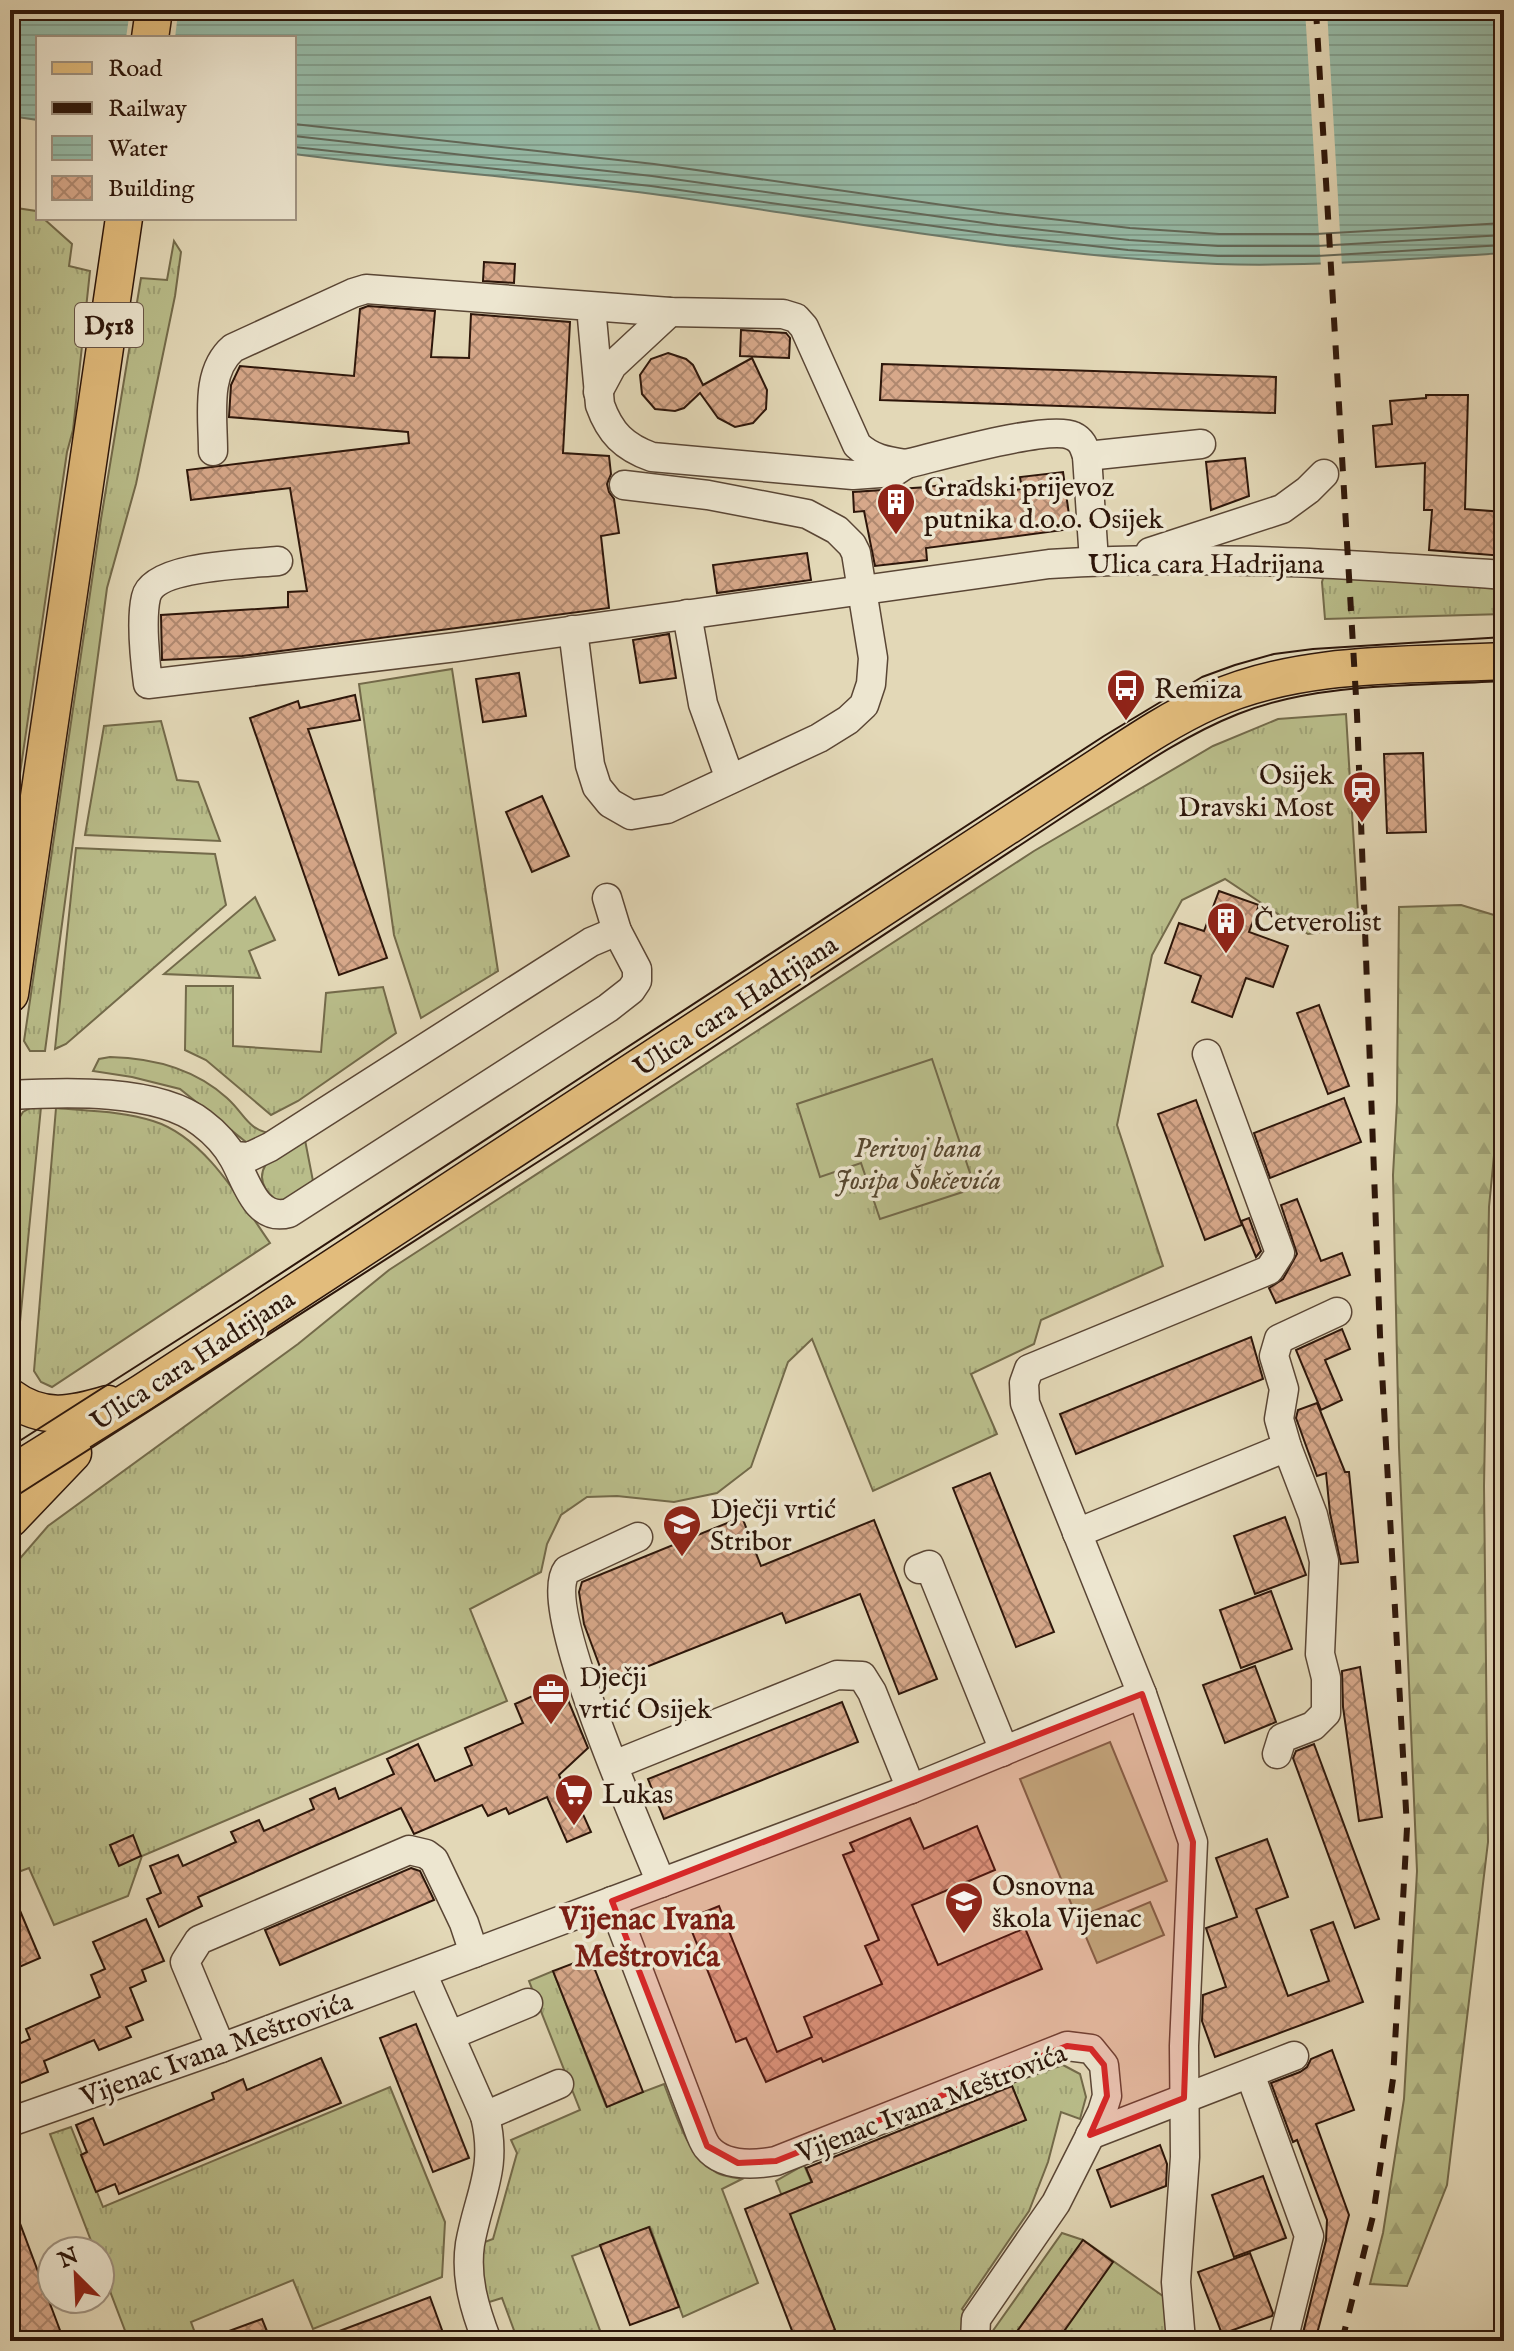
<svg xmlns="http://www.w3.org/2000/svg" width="1514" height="2351" font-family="'IM FELL English',serif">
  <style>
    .grass { fill: url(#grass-tufts); stroke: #736a4a; stroke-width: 2 }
    .forest { fill: url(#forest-firs); stroke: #736a4a; stroke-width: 2 }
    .pitch { fill: #b9bd8a; stroke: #736a4a; stroke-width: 2 }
    .water { fill: url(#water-rules); stroke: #6c7969; stroke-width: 2 }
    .pier { fill: #e3d8b7 }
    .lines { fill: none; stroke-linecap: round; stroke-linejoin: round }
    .shore { stroke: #626859; stroke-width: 2 }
    .building { fill: url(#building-cross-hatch); stroke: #2d160a; stroke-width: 2 }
    .minor-casing { stroke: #5a4635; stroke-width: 31 }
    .major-casing { stroke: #2d160a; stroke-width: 39 }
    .minor { stroke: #ede6d0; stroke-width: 28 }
    .major { stroke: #e2bc7c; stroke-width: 36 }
    .tram { stroke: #2d160a; stroke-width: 2 }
    .rail { stroke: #2d160a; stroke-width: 6; stroke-dasharray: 14 14; stroke-linecap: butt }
    .marked { fill: #d62828; fill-opacity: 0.2; stroke: #d62828; stroke-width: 6; stroke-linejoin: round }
    .labels { text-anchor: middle; stroke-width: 7; stroke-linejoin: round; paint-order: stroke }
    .shield { fill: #ede6d0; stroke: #675445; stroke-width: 2 }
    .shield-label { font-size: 26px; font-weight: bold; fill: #2d160a }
    .poi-label { font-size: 28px; fill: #2d160a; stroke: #ede6d0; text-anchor: start }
    .street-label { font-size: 28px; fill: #2d160a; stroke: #ede6d0 }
    .park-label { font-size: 28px; font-style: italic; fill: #574830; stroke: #ede6d0 }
    .quarter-label { font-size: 32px; font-weight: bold; fill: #7a1f14; stroke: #ede6d0 }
  </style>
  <defs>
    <pattern id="grass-tufts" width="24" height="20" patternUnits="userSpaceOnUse" patternTransform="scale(2)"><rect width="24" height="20" fill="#b9bd8a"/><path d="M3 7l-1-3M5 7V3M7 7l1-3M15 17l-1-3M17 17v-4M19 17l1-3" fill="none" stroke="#9fa276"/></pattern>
    <pattern id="forest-firs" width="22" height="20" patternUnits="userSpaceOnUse" patternTransform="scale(2)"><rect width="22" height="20" fill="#b9bd8a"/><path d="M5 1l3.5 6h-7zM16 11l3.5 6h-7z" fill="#9fa276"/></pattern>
    <pattern id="water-rules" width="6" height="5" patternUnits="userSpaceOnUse" patternTransform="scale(2)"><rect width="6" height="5" fill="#96bba8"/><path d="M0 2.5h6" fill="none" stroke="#82a08f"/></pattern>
    <pattern id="building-cross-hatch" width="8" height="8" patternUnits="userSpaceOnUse" patternTransform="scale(2)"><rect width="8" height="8" fill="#d7a88a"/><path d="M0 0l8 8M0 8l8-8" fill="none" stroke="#af886f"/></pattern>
  </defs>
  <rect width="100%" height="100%" fill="#e3d8b7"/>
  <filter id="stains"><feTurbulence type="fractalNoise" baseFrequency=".0025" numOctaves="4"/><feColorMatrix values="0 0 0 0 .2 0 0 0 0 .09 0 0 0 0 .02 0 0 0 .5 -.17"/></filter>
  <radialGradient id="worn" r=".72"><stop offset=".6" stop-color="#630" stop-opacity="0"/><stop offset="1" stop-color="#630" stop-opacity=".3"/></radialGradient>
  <g class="grass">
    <polygon points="10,207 36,211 38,218 43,218 72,244 69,266 90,271 73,430 67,452 10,842"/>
    <polygon points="174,241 181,252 175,296 136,484 107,588 45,1051 30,1051 24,1041 101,519 141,278 167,280"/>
    <polygon points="1325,572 1504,585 1504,614 1325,619 1322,582"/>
    <polygon points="452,669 498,971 421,1018 394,935 359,684"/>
    <polygon points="1346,714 1359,928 1308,934 1225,879 1182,900 1152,955 1117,1125 1163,1266 1041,1320 1034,1344 971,1374 997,1434 873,1491 812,1339 788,1362 751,1467 717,1493 674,1502 617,1496 587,1497 561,1515 547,1544 541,1572 470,1609 507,1701 142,1856 128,1896 54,1925 29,1868 10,1875 10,1576 16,1563 48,1526 298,1344 389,1270 1034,851 1213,746 1278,719"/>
    <polygon points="161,721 177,780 198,782 220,841 85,835 104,726"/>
    <polygon points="76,848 215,854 226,905 66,1044 55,1049"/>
    <polygon points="255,897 275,940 249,951 260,978 164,974"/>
    <polygon points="186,986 233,986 233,1046 321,1052 326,993 383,987 396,1033 298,1101 271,1115 206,1060 185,1050"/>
    <path d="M110 1057C153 1058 195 1069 227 1098 246 1115 247 1131 275 1134L255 1144 246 1142 180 1089 132 1077 93 1071 99 1059Z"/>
    <polygon points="32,1107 41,1107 15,1373 10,1370 10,1169 16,1123 23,1112"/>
    <path d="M56 1108C88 1111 122 1111 153 1121 205 1137 240 1200 270 1243L52 1387 41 1382 34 1371Z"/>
    <path d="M305 1140 313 1181 281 1202C272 1198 266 1193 263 1183 256 1159 287 1150 305 1140Z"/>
    <path d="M553 1971 606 2106 664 2084C676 2114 687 2156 717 2173 724 2177 734 2177 742 2179L722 2189 758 2283 683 2317 650 2227 572 2256 604 2341H518L502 2298 486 2303 484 2296 482 2243 493 2239 517 2153 511 2140 580 2110 529 1981Z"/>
    <polygon points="1063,2065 1080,2074 1086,2097 1080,2119 1061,2112 1048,2162 1029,2211 962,2309 970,2317 963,2341 807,2341 835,2330 776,2181 804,2165 820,2202 1025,2120 1011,2083"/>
    <polygon points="390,2087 445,2222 442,2277 313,2329 293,2280 191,2322 198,2341 129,2341 100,2265 100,2251 95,2251 50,2134 71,2127 103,2207"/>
    <polygon points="1062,2233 1083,2240 1170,2301 1174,2341 991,2341 992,2332"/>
  </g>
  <polygon class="forest" points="1461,905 1504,918 1504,1053 1489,1207 1484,1486 1488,1842 1447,2185 1407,2286 1370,2284 1383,2233 1404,2099 1417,1871 1399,1448 1393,1175 1397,1102 1399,907"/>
  <g class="pitch">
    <polygon points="932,1059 975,1188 880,1219 861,1163 820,1177 797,1104"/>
    <polygon points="1110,1742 1167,1881 1077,1918 1020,1779"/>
    <polygon points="1150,1902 1164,1935 1097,1963 1083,1930"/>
  </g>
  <path class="water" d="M10 10H1504V253C1409 259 1313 267 1217 264 1028 256 840 219 653 194 533 178 413 170 294 154V38H38V120L10 116Z"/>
  <g class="pier">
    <polygon points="130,10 183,10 178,13 175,38 126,38"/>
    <polygon points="1305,10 1327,10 1342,267 1321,268"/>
  </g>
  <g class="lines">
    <g class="shore">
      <polyline points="294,124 654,164 999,213 1130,228 1219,234 1316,234 1504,223"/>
      <polyline points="294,136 652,176 998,225 1129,240 1218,246 1317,246 1504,235"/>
      <polyline points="294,147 651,186 997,235 1128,250 1218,256 1317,256 1504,245"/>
    </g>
  </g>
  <g class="building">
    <polygon points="484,262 515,264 514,283 483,281"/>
    <polygon points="368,306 435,311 431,357 469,358 471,314 570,322 563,453 609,456 611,474 607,484 609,492 614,499 619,533 601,536 609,608 242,656 162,660 161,615 288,607 288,592 307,591 290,488 191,500 187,470 409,443 408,432 229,417 231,385 240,366 354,376 360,309"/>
    <polygon points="741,330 786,333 790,338 789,358 740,356"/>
    <polygon points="668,353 686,359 693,365 703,385 752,358 767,390 766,409 753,423 735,427 718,418 700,393 684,408 675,411 655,409 642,394 640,375 651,359"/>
    <polygon points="882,364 1276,377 1275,413 880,400"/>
    <polygon points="1426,395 1468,395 1465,509 1504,512 1504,556 1429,550 1432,510 1424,510 1425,463 1376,467 1373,426 1392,424 1390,401 1426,398"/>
    <polygon points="1245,458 1249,496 1211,510 1206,462"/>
    <polygon points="1063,472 1071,529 926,548 927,560 875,566 864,511 854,512 853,492 928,487 983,479 985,494 1022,489 1020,477"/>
    <polygon points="807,553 811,580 717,593 713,565"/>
    <polygon points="669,634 676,678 640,683 633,640"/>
    <polygon points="519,673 526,716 483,722 476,679"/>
    <polygon points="355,695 360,720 308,729 387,958 339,975 250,718 298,701 300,708"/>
    <polygon points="1423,753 1426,832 1387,833 1384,754"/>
    <polygon points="542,796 569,856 532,872 506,812"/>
    <polygon points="1219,891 1259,905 1249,932 1288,946 1273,987 1246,978 1232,1017 1192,1002 1201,976 1165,963 1179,923 1204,931"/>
    <polygon points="1319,1005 1349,1086 1328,1094 1297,1013"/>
    <polygon points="1344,1098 1361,1142 1270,1178 1254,1133"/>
    <polygon points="1196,1100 1242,1225 1205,1240 1158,1114"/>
    <polygon points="1297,1199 1321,1261 1342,1253 1350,1275 1276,1303 1269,1288 1283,1279 1297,1254 1281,1205"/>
    <polygon points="1249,1218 1261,1251 1256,1257 1241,1221"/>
    <polygon points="1342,1329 1350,1349 1325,1360 1342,1400 1321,1410 1296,1350"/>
    <polygon points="1251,1337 1263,1379 1076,1454 1060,1414"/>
    <polygon points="1317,1403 1345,1472 1349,1472 1358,1562 1341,1564 1330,1513 1326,1473 1317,1476 1296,1418 1298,1410"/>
    <polygon points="990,1473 1054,1632 1016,1647 953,1488"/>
    <polygon points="742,1517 761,1566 874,1520 937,1679 899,1694 860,1594 786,1623 782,1613 606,1683 584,1624 579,1592 582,1582"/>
    <polygon points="1285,1517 1306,1575 1255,1594 1234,1536"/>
    <polygon points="1271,1591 1292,1649 1241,1668 1220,1610"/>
    <polygon points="1255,1666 1276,1722 1225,1743 1203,1685"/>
    <polygon points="1360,1667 1382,1817 1359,1821 1343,1707 1342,1671"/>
    <polygon points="563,1688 588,1748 559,1775 576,1815 582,1812 591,1832 567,1842 547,1797 509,1814 506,1808 488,1816 482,1805 414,1834 401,1808 198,1897 202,1906 159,1927 147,1899 161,1893 150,1866 178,1855 183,1866 236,1842 231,1832 259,1820 264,1831 314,1809 310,1799 335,1788 339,1799 394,1774 387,1759 418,1744 435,1781 472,1765 465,1748 523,1723 515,1704 537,1694 539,1698"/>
    <polygon points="842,1702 858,1742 664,1819 648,1779"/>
    <polygon points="1314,1744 1379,1919 1355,1928 1293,1758 1296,1751"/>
    <polygon points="910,1818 924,1849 977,1826 995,1870 912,1905 938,1965 1025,1928 1042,1969 823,2062 821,2058 766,2082 746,2038 736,2042 687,1919 719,1906 777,2052 812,2037 804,2017 882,1984 865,1946 879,1940 843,1855 854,1851 850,1843"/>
    <polygon points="133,1835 141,1856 119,1866 110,1845"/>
    <polygon points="1267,1839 1288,1897 1256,1909 1288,1996 1329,1981 1311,1930 1333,1922 1363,2002 1215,2057 1202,2021 1203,1995 1226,1987 1206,1928 1237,1917 1216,1858"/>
    <polygon points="411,1868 420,1871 434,1900 280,1965 265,1930"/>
    <polygon points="10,1887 40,1958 10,1971"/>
    <polygon points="146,1919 164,1961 142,1970 146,1981 130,1988 143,2020 126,2027 131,2037 99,2050 94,2040 44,2061 48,2072 16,2085 10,2072 10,2048 30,2039 26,2029 100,1997 91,1975 105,1969 93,1942"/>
    <polygon points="590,1957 643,2092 607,2107 553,1971"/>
    <polygon points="416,2024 469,2158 433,2172 380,2038"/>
    <polygon points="1332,2050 1354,2110 1316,2124 1349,2215 1315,2341 1301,2341 1326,2240 1327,2220 1297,2140 1293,2142 1271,2083 1300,2072 1307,2067 1311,2059"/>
    <polygon points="321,2058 341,2103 119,2194 115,2184 96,2192 81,2155 87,2152 76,2125 93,2118 104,2145 214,2099 212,2093 243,2079 247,2090"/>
    <polygon points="1012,2086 1026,2120 790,2214 835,2330 807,2341 796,2341 745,2209 812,2182 806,2168"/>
    <polygon points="1160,2145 1167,2164 1166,2186 1111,2207 1097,2170"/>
    <polygon points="1263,2176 1286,2238 1234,2257 1212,2195"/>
    <polygon points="12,2202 52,2309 64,2341 19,2341 10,2318 10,2203"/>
    <polygon points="649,2227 679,2307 630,2325 600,2245"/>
    <polygon points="1083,2240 1113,2262 1057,2341 1010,2341"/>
    <polygon points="1250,2253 1273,2313 1272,2316 1222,2334 1198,2272"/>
    <polygon points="430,2297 446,2341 318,2341 318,2339"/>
    <polygon points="262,2319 271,2341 208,2341 207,2339"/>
  </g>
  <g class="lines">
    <g class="minor-casing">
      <g id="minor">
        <polyline points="598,392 612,366 670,312"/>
        <path d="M213 451C213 416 205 372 233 348L353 293 366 289 670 312 783 314 796 318 804 327 857 445C872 459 887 461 906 464L894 472 853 475 652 457C624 447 610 433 600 405L591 307"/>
        <polyline points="1087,456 1201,444"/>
        <path d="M906 464C936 457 1050 424 1073 436 1082 440 1084 447 1087 456L1094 561"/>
        <polyline points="1150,552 1282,509 1308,490 1324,474"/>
        <path d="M278 561C250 564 153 565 146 597 141 618 145 661 148 684L456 647 1049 564C1201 554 1352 564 1504 575"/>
        <polyline points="687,614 703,704 730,779"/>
        <polyline points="573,630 590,765 597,787 610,803 631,815 667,809 819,738 848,720 864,705 871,684 873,658 856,553 852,545 837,530 807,514 708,495 624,485"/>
        <path d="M10 1095C63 1092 158 1088 202 1123 214 1132 227 1146 234 1159 247 1182 256 1222 289 1213L608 1008 631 990 637 981V969L617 931 607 898"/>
        <polyline points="233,1156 249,1157 270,1147 591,942 617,931"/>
        <polyline points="1077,1533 1287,1447 1279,1419 1284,1389 1274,1356 1279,1339 1337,1312"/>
        <path d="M638 1537 567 1570C539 1606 642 1834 661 1883"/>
        <polyline points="919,1569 929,1565 999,1738 1002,1752"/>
        <polyline points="1277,1754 1282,1738 1313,1726 1326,1713 1326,1678 1320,1654 1324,1561 1313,1515 1287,1447"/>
        <polyline points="614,1765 837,1675 862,1676 872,1692 911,1789"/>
        <path d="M612 1901 696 2122C699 2130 702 2140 707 2147 723 2167 754 2165 776 2161L1067 2046 1091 2049 1104 2065 1107 2096 1102 2112 1056 2203 976 2319 975 2341"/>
        <path d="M422 1973 485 2116C498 2169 479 2194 470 2244 465 2278 475 2310 487 2341"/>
        <polyline points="451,2035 528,2003"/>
        <polyline points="221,2048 185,1962 199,1940 409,1850 426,1854 434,1860 464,1923 474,1953"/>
        <polyline points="1250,2074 1309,2236 1283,2341"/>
        <polyline points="485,2116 559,2084"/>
        <polyline points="10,2122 221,2048 911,1789 1142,1694"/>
        <polyline points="1090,2135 1294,2056"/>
        <polyline points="1181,2341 1176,2282 1185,2157 1184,2046 1193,1842 1142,1694 1025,1403 1024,1383 1029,1369 1269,1270 1280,1253 1207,1054"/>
      </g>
    </g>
    <g class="major-casing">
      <g id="major">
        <polyline points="150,38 154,10"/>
        <polyline points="10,994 124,218"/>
        <path d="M10 1397C42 1421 72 1415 108 1404"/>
        <path d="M10 1475 143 1392 1075 782C1119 754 1163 722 1210 701 1301 660 1407 666 1504 661"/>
        <polyline points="10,1519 73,1453"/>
      </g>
    </g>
    <use href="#minor" class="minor"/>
    <use href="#major" class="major"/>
    <g class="tram">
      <polyline points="10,1447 237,1302 1104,736 1202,677 1235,665 1274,654 1313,649 1504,637"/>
      <path d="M10 1500 569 1142 1075 809C1128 775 1180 737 1238 714 1318 682 1419 686 1504 681"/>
    </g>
    <polyline class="rail" points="1316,10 1357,714 1380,1335 1407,1828 1393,2079 1373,2216 1342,2341"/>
  </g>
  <path class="marked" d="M1142 1694 1193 1842 1184 2098 1090 2135 1107 2096 1104 2065 1091 2049 1067 2046 776 2161 738 2163 707 2146 612 1901Z"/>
  <defs>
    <g id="building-pin" transform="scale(2)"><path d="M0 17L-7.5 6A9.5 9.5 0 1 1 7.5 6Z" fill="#8f2418" stroke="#ede6d0"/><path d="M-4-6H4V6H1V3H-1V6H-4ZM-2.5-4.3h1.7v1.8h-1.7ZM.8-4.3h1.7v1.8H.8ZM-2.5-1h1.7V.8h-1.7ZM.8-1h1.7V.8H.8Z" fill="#fff"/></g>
    <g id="bus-pin" transform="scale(2)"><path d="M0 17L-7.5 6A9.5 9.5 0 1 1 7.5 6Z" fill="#8f2418" stroke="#ede6d0"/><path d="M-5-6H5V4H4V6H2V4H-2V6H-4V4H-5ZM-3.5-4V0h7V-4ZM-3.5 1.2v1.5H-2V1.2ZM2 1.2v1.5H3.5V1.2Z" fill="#fff"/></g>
    <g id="station-pin" transform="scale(2)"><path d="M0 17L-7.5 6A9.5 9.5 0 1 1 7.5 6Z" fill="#8f2418" stroke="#ede6d0"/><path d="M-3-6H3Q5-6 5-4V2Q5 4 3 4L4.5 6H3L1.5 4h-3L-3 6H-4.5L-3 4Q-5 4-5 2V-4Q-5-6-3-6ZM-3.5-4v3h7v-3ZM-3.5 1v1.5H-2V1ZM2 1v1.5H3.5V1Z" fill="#fff"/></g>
    <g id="school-pin" transform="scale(2)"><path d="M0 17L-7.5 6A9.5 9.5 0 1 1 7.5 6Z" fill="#8f2418" stroke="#ede6d0"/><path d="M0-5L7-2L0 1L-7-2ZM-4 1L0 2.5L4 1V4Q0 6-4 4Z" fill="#fff"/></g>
    <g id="office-pin" transform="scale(2)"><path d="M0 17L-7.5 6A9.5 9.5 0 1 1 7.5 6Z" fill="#8f2418" stroke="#ede6d0"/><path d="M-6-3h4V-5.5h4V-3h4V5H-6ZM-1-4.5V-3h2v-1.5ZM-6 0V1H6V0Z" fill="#fff"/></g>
    <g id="supermarket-pin" transform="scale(2)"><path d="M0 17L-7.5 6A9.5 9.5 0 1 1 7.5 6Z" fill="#8f2418" stroke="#ede6d0"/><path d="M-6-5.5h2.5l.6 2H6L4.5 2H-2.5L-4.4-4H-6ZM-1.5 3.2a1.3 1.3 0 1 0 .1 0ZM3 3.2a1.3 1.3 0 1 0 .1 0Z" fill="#fff"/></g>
  </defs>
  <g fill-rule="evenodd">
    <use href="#building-pin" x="896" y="502"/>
    <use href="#bus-pin" x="1126" y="688"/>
    <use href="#station-pin" x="1362" y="790"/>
    <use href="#building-pin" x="1226" y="921"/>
    <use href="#school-pin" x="682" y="1524"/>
    <use href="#office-pin" x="551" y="1692"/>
    <use href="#supermarket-pin" x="574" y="1793"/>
    <use href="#school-pin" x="964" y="1901"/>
  </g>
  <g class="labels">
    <rect class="shield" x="75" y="303" width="68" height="44" rx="6"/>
    <g class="shield-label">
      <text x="109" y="334">D518</text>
    </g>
    <g class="poi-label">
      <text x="924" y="496">Gradski prijevoz<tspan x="924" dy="32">putnika d.o.o. Osijek</tspan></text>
      <text x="1154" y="698">Remiza</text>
      <text x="1334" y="784" text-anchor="end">Osijek<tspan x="1334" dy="32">Dravski Most</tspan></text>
      <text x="1254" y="931">Četverolist</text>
      <text x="710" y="1518">Dječji vrtić<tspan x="710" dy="32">Stribor</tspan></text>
      <text x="579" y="1686">Dječji<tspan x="579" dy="32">vrtić Osijek</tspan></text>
      <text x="602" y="1803">Lukas</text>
      <text x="992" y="1895">Osnovna<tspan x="992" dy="32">škola Vijenac</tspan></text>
    </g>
    <g class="street-label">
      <text x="1206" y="573">Ulica cara Hadrijana</text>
      <text transform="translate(735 1005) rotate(-33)" y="10">Ulica cara Hadrijana</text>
      <text transform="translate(192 1359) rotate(-33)" y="10">Ulica cara Hadrijana</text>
      <text transform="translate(216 2048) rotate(-20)" y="10">Vijenac Ivana Meštrovića</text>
      <text transform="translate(931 2102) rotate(-21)" y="10">Vijenac Ivana Meštrovića</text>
    </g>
    <g class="park-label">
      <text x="918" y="1157">Perivoj bana<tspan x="918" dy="32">Josipa Šokčevića</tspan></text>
    </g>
    <g class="quarter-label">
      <text x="647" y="1929">Vijenac Ivana<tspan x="647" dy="37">Meštrovića</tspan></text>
    </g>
  </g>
  <rect width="1514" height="2351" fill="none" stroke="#e3d8b7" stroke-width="40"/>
  <rect x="12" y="12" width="1490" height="2327" fill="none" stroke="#2d160a" stroke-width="4"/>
  <rect x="20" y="20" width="1474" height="2311" fill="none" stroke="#2d160a" stroke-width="2"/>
  <rect x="36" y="36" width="260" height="184" fill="#ede6d0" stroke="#a09381" stroke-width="2"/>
  <rect x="52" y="62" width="40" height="12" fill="#e2bc7c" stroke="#a09381" stroke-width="2"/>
  <text x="108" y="76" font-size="24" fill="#2d160a">Road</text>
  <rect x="52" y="102" width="40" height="12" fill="#2d160a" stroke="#a09381" stroke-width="2"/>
  <text x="108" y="116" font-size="24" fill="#2d160a">Railway</text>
  <rect x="52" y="136" width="40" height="24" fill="url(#water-rules)" stroke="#a09381" stroke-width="2"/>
  <text x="108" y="156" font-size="24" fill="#2d160a">Water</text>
  <rect x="52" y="176" width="40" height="24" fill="url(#building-cross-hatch)" stroke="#a09381" stroke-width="2"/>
  <text x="108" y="196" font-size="24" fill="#2d160a">Building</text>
  <g transform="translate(76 2275) rotate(336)"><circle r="38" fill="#ede6d0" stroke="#a09381" stroke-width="2"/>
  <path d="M0-6L14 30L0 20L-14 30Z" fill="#8f2418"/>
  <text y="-12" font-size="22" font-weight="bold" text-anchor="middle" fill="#2d160a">N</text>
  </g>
  <rect width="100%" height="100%" filter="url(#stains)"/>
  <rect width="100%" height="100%" fill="url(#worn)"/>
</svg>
